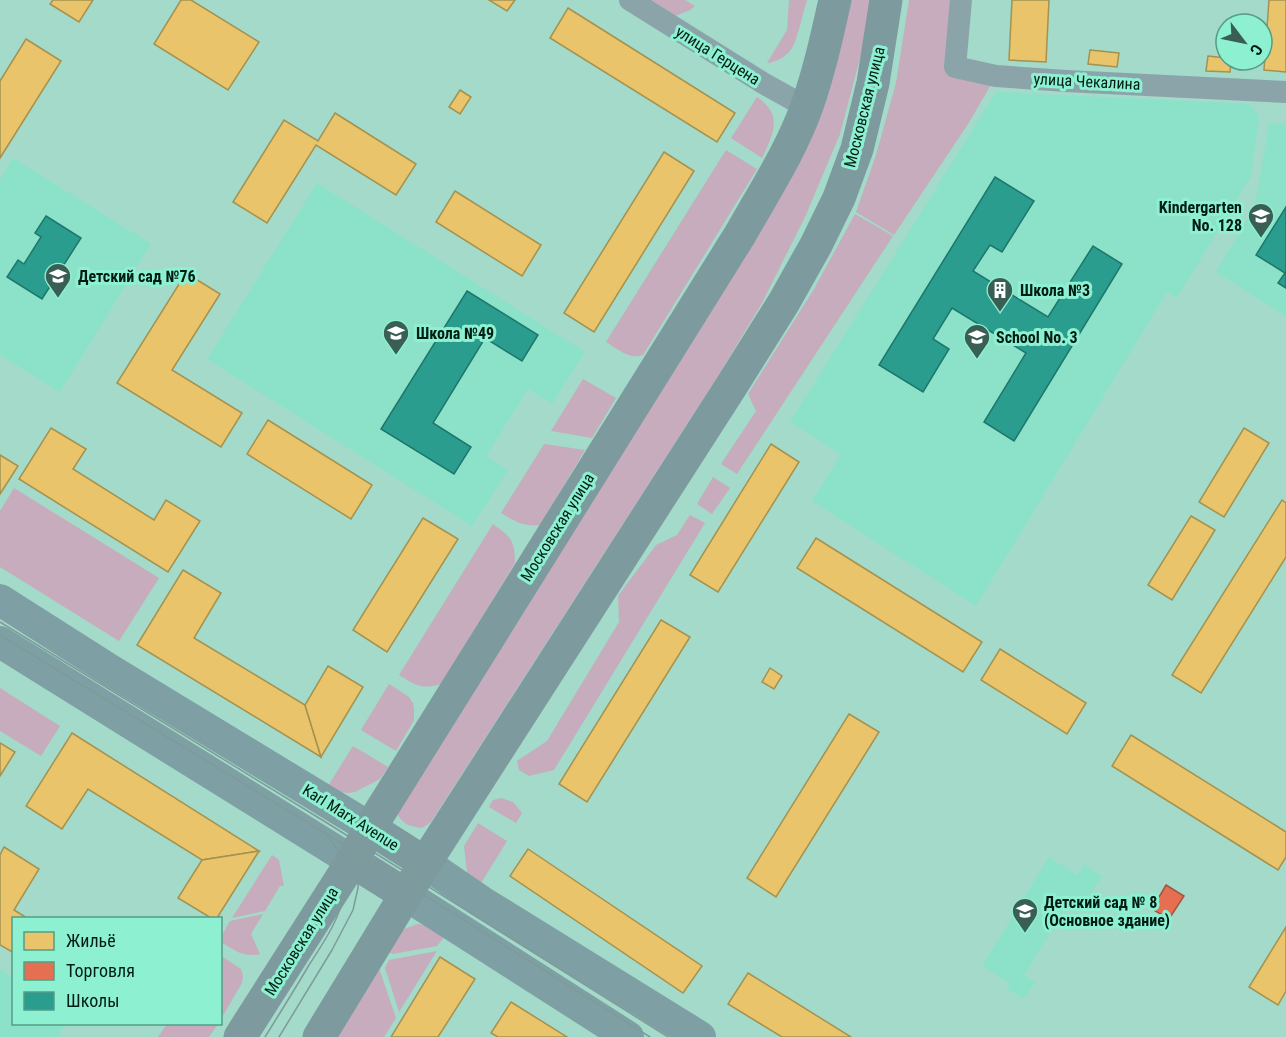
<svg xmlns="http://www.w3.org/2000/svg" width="1286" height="1037" font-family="'Roboto Condensed',sans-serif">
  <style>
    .built { fill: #8ce2c8 }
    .green { fill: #c6acbc }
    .homes { fill: #e9c46a; stroke: #a39250; stroke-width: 1.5 }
    .shops { fill: #e76f51; stroke: #a2563f; stroke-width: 1.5 }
    .schools { fill: #2a9d8f; stroke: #1d776a; stroke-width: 1.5 }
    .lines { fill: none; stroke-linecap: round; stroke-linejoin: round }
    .street { stroke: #8aa4aa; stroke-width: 22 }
    .secondary { stroke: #7ea0a4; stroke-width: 32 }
    .primary { stroke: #7d9b9e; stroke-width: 33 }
    .tram { stroke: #7e9b99; stroke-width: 1.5 }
    .labels { text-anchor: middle; stroke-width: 6; stroke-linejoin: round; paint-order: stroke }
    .street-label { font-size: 16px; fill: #001d15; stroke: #8df0d1 }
    .poi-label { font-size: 16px; font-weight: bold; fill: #001d15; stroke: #8df0d1; text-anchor: start }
  </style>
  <rect width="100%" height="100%" fill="#a3dac9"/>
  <g class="built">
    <polygon points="996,92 1249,104 1255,110 1259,118 1251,176 1177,298 1167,292 976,606 812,501 841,454 790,422"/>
    <polygon points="1269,123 1286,124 1286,316 1216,272 1255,206"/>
    <polygon points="13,158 151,244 60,392 0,355 0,180"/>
    <polygon points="317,183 585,352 552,404 528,389 486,456 508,470 472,526 207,359"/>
    <polygon points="1049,857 1077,875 1084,865 1102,876 1085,902 1073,895 1024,975 1035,982 1024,999 1007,989 1010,983 982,966"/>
    <polygon points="0,969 13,978 14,1024 66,1024 58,1037 0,1037"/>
  </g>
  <g class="green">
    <polygon points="646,0 685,0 695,6 690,10 673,17"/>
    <path d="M789 0H807C803 12 798 38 792 48 787 56 777 62 767 63L787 30Z"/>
    <path d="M849 0H870L865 39 840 134 805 217 762 303 718 376 431 822 422 828C408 826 402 824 396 811L682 352Z"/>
    <polygon points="909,0 951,0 948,64 992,83 968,124 894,235 856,212 876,155 896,83"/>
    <path d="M757 97C783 115 774 133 762 158L731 138Z"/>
    <path d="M726 150 757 169 643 355C629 360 618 349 606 342Z"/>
    <polygon points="855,214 893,236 737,474 721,464 756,411 748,394 814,289"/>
    <polygon points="583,379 616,398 592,438 551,431"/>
    <path d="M544 444 585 450 540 525C524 527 514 521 501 513Z"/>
    <polygon points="713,477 730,488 712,514 697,504"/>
    <polygon points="14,488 159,578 119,641 0,567 0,511"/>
    <polygon points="690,515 705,523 554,770 529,776 519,770 517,761 547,741 619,622 618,596 656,545 677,535"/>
    <path d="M493 524C511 537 515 540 515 563L441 684C422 690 415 685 399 675Z"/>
    <polygon points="389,684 409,697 413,703 414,709 414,720 396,751 361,730"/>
    <polygon points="0,688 60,726 41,756 0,731"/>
    <polygon points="353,746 388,767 380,779 355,792 348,793 340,792 328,786"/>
    <polygon points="501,798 513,802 522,813 516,823 489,807 493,800"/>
    <polygon points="478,823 507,841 481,883 467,872 464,846"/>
    <polygon points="272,855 279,860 284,886 280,886 265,911 232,918"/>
    <path d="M263 914 251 934 260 954C244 958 234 950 221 942V937L230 921Z"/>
    <polygon points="417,924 427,925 445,936 437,946 393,954 381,949 399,931"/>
    <polygon points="437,951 399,1012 385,968 389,960"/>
    <polygon points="221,956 241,969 243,976 242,983 221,1019"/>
    <polygon points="379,968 396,1018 384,1037 327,1037"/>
    <polygon points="167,1024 218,1024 209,1037 158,1037"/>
  </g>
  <g class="homes">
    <polygon points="53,0 93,0 79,22 50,4"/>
    <polygon points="181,0 191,0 259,42 228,90 154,44"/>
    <polygon points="489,0 515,0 507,11"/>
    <polygon points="1012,0 1049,0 1046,62 1009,60"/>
    <polygon points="1269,0 1286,0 1286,72 1264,70"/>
    <polygon points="568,8 735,113 717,142 550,38"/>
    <polygon points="26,39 61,61 0,158 0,81"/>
    <polygon points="1090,50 1119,53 1117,67 1088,64"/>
    <polygon points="1208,56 1226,58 1226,60 1231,60 1230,72 1206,71"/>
    <polygon points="460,90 471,97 460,114 449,107"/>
    <polygon points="335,113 416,164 396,195 316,145 267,223 233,202 284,120 318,141"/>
    <polygon points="664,152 694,171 594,332 564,313"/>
    <polygon points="455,191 541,245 522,276 436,222"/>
    <polygon points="186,273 220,294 172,370 242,413 221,447 117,383"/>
    <polygon points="268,420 372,485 351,519 247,454"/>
    <polygon points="51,428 86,449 73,469 154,520 166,500 200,521 168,572 19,479"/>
    <polygon points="1244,428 1269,443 1224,517 1199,502"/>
    <polygon points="771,444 799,462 718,592 690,575"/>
    <polygon points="0,455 18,466 0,494"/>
    <polygon points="1282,500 1286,503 1286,557 1201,693 1172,675"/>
    <polygon points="1191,516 1215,530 1172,600 1148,585"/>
    <polygon points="423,518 458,539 387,652 353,630"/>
    <polygon points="816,538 982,642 963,672 797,568"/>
    <polygon points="183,570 221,593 194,638 305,705 321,757 137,645"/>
    <polygon points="661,620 690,637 587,802 559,784"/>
    <polygon points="1000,649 1086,703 1067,734 981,680"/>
    <polygon points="328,666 363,687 321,757 305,705"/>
    <polygon points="770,668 782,676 774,689 762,682"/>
    <polygon points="849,714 879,732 776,897 747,878"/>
    <polygon points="72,733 259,851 202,860 88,789 62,829 26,806"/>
    <polygon points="1131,735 1286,832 1286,857 1278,870 1112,766"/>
    <polygon points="0,743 15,752 0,776"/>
    <polygon points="4,847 39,869 14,910 27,918 14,918 14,953 0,945 0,855"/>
    <polygon points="528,849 702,966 683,993 510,876"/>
    <polygon points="259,851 217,918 211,918 178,898 202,860"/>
    <polygon points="1286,927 1286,991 1278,1005 1249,987"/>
    <polygon points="440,957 475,979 438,1037 391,1037"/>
    <polygon points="748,973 851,1037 782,1037 728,1004"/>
    <polygon points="511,1002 567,1037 498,1037 491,1033"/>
  </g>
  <polygon class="shops" points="1166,885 1184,896 1169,919 1152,909"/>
  <g class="schools">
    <polygon points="995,177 1034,201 1002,252 990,245 973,271 1048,317 1093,246 1122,264 1014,441 984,422 1026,353 952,308 933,339 949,349 923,392 879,365"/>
    <polygon points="1286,207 1286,288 1278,283 1285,273 1256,255"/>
    <polygon points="46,216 81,238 42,299 7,277 18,260 24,264 41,237 35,233"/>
    <polygon points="467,291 538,335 522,361 485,338 433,423 471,447 454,474 381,429"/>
  </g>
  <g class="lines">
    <g class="street">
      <polyline points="630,0 763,83 806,107"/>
      <polyline points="961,0 955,67 996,76 1066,81 1286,92"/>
    </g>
    <g class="secondary">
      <polyline points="0,600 110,670 370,828"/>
      <polyline points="0,642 352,861"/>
      <polyline points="425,863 482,902 700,1037"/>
      <polyline points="406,895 628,1037"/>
    </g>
    <g class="primary">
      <polyline points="370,828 425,863"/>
      <polyline points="352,861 406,895"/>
      <path d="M240 1037 354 858 370 828 741 233C764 192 791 151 807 106 819 72 827 36 835 0"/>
      <polyline points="319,1037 425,863 732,385 784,302 816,245 839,198 857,149 873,83 886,0"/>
    </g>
    <g class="tram">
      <polyline points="0,622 332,826 668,1037"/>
      <polyline points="0,635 351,849 650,1037"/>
      <path d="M265 1037C280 1013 295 989 309 965 324 942 341 917 345 890 348 872 340 851 329 838"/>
      <polyline points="279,1037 332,950 353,910 358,888 358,868 351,849"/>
    </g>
  </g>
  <defs>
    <g id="school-pin" transform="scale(1.35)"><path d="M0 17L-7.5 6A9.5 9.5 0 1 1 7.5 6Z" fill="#395f54" stroke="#8df0d1"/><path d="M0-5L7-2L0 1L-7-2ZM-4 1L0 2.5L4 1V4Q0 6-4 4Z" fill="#fff"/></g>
    <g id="building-pin" transform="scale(1.35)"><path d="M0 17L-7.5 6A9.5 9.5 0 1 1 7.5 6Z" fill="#395f54" stroke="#8df0d1"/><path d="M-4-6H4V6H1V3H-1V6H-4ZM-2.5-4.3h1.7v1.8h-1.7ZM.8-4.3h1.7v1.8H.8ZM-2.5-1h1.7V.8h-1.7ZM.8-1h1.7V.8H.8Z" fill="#fff"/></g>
  </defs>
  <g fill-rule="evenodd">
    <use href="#school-pin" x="1261" y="216"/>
    <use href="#school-pin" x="58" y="276"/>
    <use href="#building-pin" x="1000" y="290"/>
    <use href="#school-pin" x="396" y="333"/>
    <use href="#school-pin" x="977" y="337"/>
    <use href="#school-pin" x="1025" y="911"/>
  </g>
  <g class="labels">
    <g class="street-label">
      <text transform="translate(718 55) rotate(32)" y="6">улица Герцена</text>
      <text transform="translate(1087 81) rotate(3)" y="6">улица Чекалина</text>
      <text transform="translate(864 107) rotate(-76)" y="6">Московская улица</text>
      <text transform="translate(557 527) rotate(-58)" y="6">Московская улица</text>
      <text transform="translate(351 817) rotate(32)" y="6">Karl Marx Avenue</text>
      <text transform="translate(301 941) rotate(-58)" y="6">Московская улица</text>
    </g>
    <g class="poi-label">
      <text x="1242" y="213" text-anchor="end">Kindergarten<tspan x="1242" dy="18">No. 128</tspan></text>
      <text x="78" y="282">Детский сад №76</text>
      <text x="1020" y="296">Школа №3</text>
      <text x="416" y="339">Школа №49</text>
      <text x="996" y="343">School No. 3</text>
      <text x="1044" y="908">Детский сад № 8<tspan x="1044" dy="18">(Основное здание)</tspan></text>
    </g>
  </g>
  <rect x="12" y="917" width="210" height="108" fill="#8df0d1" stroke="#559c86" stroke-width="1.5"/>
  <rect x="24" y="932" width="30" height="18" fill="#e9c46a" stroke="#559c86" stroke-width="1.5"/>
  <text x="66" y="947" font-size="18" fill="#001d15">Жильё</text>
  <rect x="24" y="962" width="30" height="18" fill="#e76f51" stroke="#559c86" stroke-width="1.5"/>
  <text x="66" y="977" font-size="18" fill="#001d15">Торговля</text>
  <rect x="24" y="992" width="30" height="18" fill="#2a9d8f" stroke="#559c86" stroke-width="1.5"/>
  <text x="66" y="1007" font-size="18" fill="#001d15">Школы</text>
  <g transform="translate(1244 42) rotate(122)"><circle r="28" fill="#8df0d1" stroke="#559c86" stroke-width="1.5"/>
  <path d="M0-4.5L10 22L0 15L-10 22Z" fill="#395f54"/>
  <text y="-9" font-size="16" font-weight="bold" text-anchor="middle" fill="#001d15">С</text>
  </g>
</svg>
